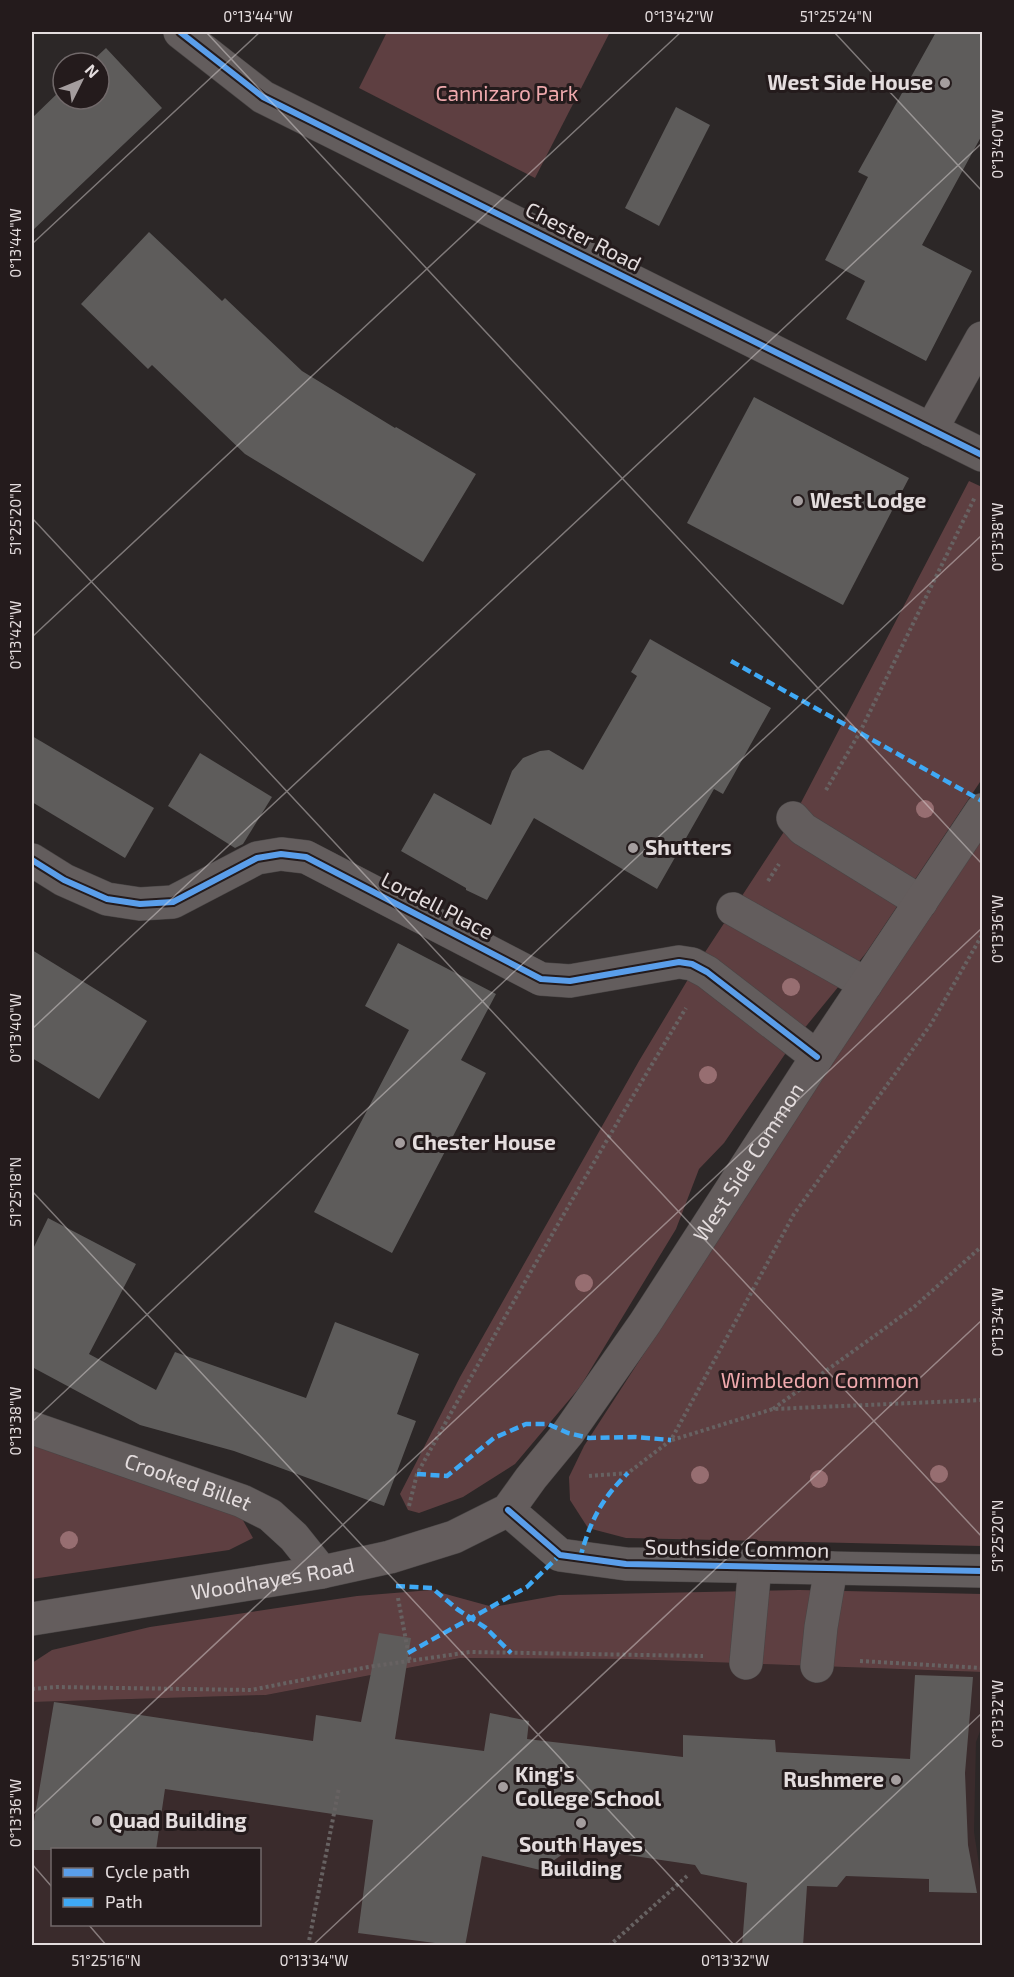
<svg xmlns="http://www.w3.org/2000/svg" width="1014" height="1977" font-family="'Exo 2',sans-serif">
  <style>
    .built { fill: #3a2b2c; fill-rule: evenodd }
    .green { fill: #5e3f41 }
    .building { fill: #5e5c5b }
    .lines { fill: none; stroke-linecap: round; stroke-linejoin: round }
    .minor-casing { stroke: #494545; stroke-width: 34 }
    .major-casing { stroke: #494545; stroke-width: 34 }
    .path { stroke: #676262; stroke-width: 4; stroke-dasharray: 3 3; stroke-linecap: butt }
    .minor { stroke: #635d5d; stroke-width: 33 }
    .major { stroke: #645d5d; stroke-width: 33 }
    .quiet { stroke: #3fa9f5; stroke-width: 4.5; stroke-dasharray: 9 4.5; stroke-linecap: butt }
    .cycleway-casing { stroke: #241b1c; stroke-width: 10 }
    .cycleway { stroke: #5a9eea; stroke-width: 6 }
    .tree { fill: #976e71 }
    .ticks { fill: none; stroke: #e4ddde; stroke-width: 1.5; stroke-opacity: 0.45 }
    .poi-dot { fill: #a49d9e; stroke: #241b1c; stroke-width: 2 }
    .labels { text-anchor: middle; stroke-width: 6; stroke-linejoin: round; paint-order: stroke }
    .poi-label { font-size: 21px; font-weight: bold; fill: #e4ddde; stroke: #241b1c; text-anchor: start }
    .park-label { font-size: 21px; fill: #efa9ad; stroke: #241b1c }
    .street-label { font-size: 21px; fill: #e4ddde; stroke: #241b1c }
    .neatline { fill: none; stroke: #e4ddde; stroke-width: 2 }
    .ticks-label { font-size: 15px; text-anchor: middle; fill: #e4ddde }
  </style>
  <rect width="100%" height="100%" fill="#2c2727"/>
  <path class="built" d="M460 1658 627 1659 982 1672V1726L976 1742 974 1832 982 1884V1945H32V1702L266 1695ZM52 1850H260V1924H52Z"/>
  <g class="green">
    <polygon points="387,32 610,32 535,178 359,88"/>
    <polygon points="969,481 982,487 982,779 866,953 794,1041 724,1143 699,1169 676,1229 580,1387 515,1464 463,1497 419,1513 408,1510 400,1494 460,1377 639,1061 696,966 793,818"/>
    <polygon points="982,832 982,1546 626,1538 588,1528 570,1500 569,1477 584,1446"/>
    <polygon points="32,1440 240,1515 253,1538 229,1550 32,1579"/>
    <polygon points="431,1590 493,1607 559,1595 799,1590 982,1594 982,1672 627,1659 460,1658 266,1695 32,1702 32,1663 52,1650 150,1627 357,1596"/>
  </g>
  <g class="building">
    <polygon points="936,32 982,32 982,135 922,245 972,271 926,361 846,319 865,281 825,260 868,177 858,172"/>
    <polygon points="106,48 162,108 32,231 32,118 63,88 63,99 99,99 99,63 90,63"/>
    <polygon points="676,107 710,125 659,226 625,208"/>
    <polygon points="149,232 222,301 225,298 302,371 395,428 396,427 476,474 423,562 245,454 152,365 148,369 81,304"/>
    <polygon points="754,397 909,478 843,605 687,523"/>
    <polygon points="650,639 771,708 723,794 714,789 657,889 534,818 487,900 466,890 466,888 401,851 434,793 491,825 512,771 523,758 540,751 549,750 583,770 637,676 631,672"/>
    <polygon points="32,736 154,808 125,858 32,802"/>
    <polygon points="200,753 272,797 243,844 235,848 168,806"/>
    <polygon points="398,943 496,994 461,1060 486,1073 392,1253 314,1212 409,1030 365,1006"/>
    <polygon points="32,950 147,1021 99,1099 32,1058"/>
    <polygon points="48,1218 136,1264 89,1354 156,1390 175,1352 306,1398 335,1322 419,1354 397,1414 416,1421 384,1506 234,1451 140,1425 32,1367 32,1251"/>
    <polygon points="379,1633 411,1638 395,1739 484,1751 490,1713 529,1721 527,1739 683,1757 683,1735 775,1740 776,1752 910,1759 915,1675 973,1677 965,1773 968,1845 977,1893 929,1892 929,1879 846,1876 837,1887 807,1886 803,1946 742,1946 747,1883 701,1874 695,1865 573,1847 540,1870 482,1856 465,1946 458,1946 358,1933 373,1820 165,1789 156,1850 32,1850 32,1833 54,1702 313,1741 316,1715 361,1722"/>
  </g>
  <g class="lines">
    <g class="minor-casing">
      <g id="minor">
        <polyline points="180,32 263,97 982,455"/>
        <polyline points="931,430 982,338"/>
        <polyline points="793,818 803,829 921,902"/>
        <polyline points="32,860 64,880 107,899 140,904 173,902 257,858 281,854 306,857 541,979 570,981 679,962 692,964 707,972 817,1057"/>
        <polyline points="733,909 866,984"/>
        <path id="s1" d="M32 1428 242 1501 270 1515 294 1537 322 1572"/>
        <polyline points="508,1510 560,1555 626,1564 982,1571"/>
        <polyline points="746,1663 755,1566"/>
        <polyline points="817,1666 821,1627 831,1568"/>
      </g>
    </g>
    <g class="major-casing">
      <g id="major">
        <path id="s2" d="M32 1619 322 1572 390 1557 454 1537 508 1510 531 1478 568 1433 645 1323 817 1057 982 810"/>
      </g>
    </g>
    <g class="path">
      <polyline points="826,790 860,732 975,497"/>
      <polyline points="768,881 779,864"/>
      <polyline points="773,1409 913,1308 982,1246"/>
      <polyline points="672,1440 773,1409 982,1400"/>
      <polyline points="589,1476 628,1473 671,1440 794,1214 931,1024 982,935"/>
      <path d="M409 1506 417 1474C504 1317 593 1161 686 1008"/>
      <polyline points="398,1598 410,1662"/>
      <polyline points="860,1661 982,1668"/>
      <polyline points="32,1689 56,1687 251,1690 368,1667 470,1652 703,1656"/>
      <polyline points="308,1946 339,1788"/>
      <polyline points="609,1946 687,1876"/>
    </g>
    <use href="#minor" class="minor"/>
    <use href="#major" class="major"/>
    <g class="quiet">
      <polyline points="731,661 982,801"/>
      <polyline points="417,1474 447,1476 494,1438 526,1424 548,1424 568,1433 589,1438 635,1437 671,1440"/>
      <path d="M580 1558C590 1522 601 1499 628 1473"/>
      <polyline points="396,1586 432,1588 457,1609 486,1628 511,1653"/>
      <polyline points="408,1653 527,1587 560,1555"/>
    </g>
    <g class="cycleway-casing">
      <g id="cycleway">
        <polyline points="180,32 263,97 982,455"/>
        <polyline points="32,860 64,880 107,899 140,904 173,902 257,858 281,854 306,857 541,979 570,981 679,962 692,964 707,972 817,1057"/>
        <polyline points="508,1510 560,1555 626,1564 982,1571"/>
      </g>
    </g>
    <use href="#cycleway" class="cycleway"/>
  </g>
  <g class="tree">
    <circle cx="925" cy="809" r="9"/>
    <circle cx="791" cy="987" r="9"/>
    <circle cx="708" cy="1075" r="9"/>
    <circle cx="584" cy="1283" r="9"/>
    <circle cx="939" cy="1474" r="9"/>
    <circle cx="700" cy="1475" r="9"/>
    <circle cx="819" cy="1479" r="9"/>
    <circle cx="69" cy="1540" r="9"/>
  </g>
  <path class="ticks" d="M206 32 982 864M834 32 982 191M32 244 260 32M32 518 982 1537M32 637 681 32M32 1029 982 143M32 1191 735 1946M32 1422 982 535M32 1815 982 928M32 1864 52 1887M88 1924 107 1946M312 1946 982 1320M733 1946 982 1713"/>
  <g class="poi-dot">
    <circle cx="945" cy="83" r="6"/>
    <circle cx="798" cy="501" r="6"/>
    <circle cx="633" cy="848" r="6"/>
    <circle cx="400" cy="1143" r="6"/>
    <circle cx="896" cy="1780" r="6"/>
    <circle cx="503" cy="1787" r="6"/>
    <circle cx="97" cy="1821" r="6"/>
    <circle cx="581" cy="1823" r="6"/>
  </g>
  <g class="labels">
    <g class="poi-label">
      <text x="933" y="90" text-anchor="end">West Side House</text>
      <text x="810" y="508">West Lodge</text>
      <text x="645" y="855">Shutters</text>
      <text x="412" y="1150">Chester House</text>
      <text x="515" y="1782">King's<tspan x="515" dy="24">College School</tspan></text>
      <text x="884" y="1787" text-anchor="end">Rushmere</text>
      <text x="109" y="1828">Quad Building</text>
      <text x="581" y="1852" text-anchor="middle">South Hayes<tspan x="581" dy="24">Building</tspan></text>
    </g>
    <g class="park-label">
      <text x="507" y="101">Cannizaro Park</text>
      <text x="820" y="1388">Wimbledon Common</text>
    </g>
    <g class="street-label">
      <text transform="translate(583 237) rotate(27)" y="7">Chester Road</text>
      <text transform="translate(437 906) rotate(27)" y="7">Lordell Place</text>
      <text dy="7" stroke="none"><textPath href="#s2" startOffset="914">West Side Common</textPath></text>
      <text dy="7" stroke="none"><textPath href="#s1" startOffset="165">Crooked Billet</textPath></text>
      <text transform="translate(737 1549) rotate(1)" y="7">Southside Common</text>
      <text dy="7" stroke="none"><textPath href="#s2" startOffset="244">Woodhayes Road</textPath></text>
    </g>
  </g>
  <rect width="1014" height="1977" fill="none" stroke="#241b1c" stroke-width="66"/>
  <rect x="51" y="1848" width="210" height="78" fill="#241b1c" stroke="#71696a" stroke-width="1.5"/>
  <rect x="63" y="1868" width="30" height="9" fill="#5a9eea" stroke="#71696a" stroke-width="1.5"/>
  <text x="105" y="1878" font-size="18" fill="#e4ddde">Cycle path</text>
  <rect x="63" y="1898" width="30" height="9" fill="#3fa9f5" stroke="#71696a" stroke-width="1.5"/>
  <text x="105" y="1908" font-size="18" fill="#e4ddde">Path</text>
  <g transform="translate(81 81) rotate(47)"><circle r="28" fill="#241b1c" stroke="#71696a" stroke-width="1.5"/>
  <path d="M0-4.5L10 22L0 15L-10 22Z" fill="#a49d9e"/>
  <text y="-9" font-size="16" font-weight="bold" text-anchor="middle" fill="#e4ddde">N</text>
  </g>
  <rect x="33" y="33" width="948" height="1911" class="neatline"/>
  <g class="ticks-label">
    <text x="258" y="22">0°13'44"W</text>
    <text x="679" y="22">0°13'42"W</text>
    <text x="836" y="22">51°25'24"N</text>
    <text transform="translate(998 144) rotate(-90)" y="5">0°13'40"W</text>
    <text transform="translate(16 243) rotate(-90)" y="5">0°13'44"W</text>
    <text transform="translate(16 519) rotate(-90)" y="5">51°25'20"N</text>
    <text transform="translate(998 537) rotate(-90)" y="5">0°13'38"W</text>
    <text transform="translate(16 635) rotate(-90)" y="5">0°13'42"W</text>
    <text transform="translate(998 929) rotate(-90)" y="5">0°13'36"W</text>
    <text transform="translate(16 1028) rotate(-90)" y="5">0°13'40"W</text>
    <text transform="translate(16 1192) rotate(-90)" y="5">51°25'18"N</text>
    <text transform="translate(998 1322) rotate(-90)" y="5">0°13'34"W</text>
    <text transform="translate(16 1421) rotate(-90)" y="5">0°13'38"W</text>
    <text transform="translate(998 1536) rotate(-90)" y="5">51°25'20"N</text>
    <text transform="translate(998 1714) rotate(-90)" y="5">0°13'32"W</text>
    <text transform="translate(16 1813) rotate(-90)" y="5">0°13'36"W</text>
    <text x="106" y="1966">51°25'16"N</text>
    <text x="314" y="1966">0°13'34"W</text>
    <text x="735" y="1966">0°13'32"W</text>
  </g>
</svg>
